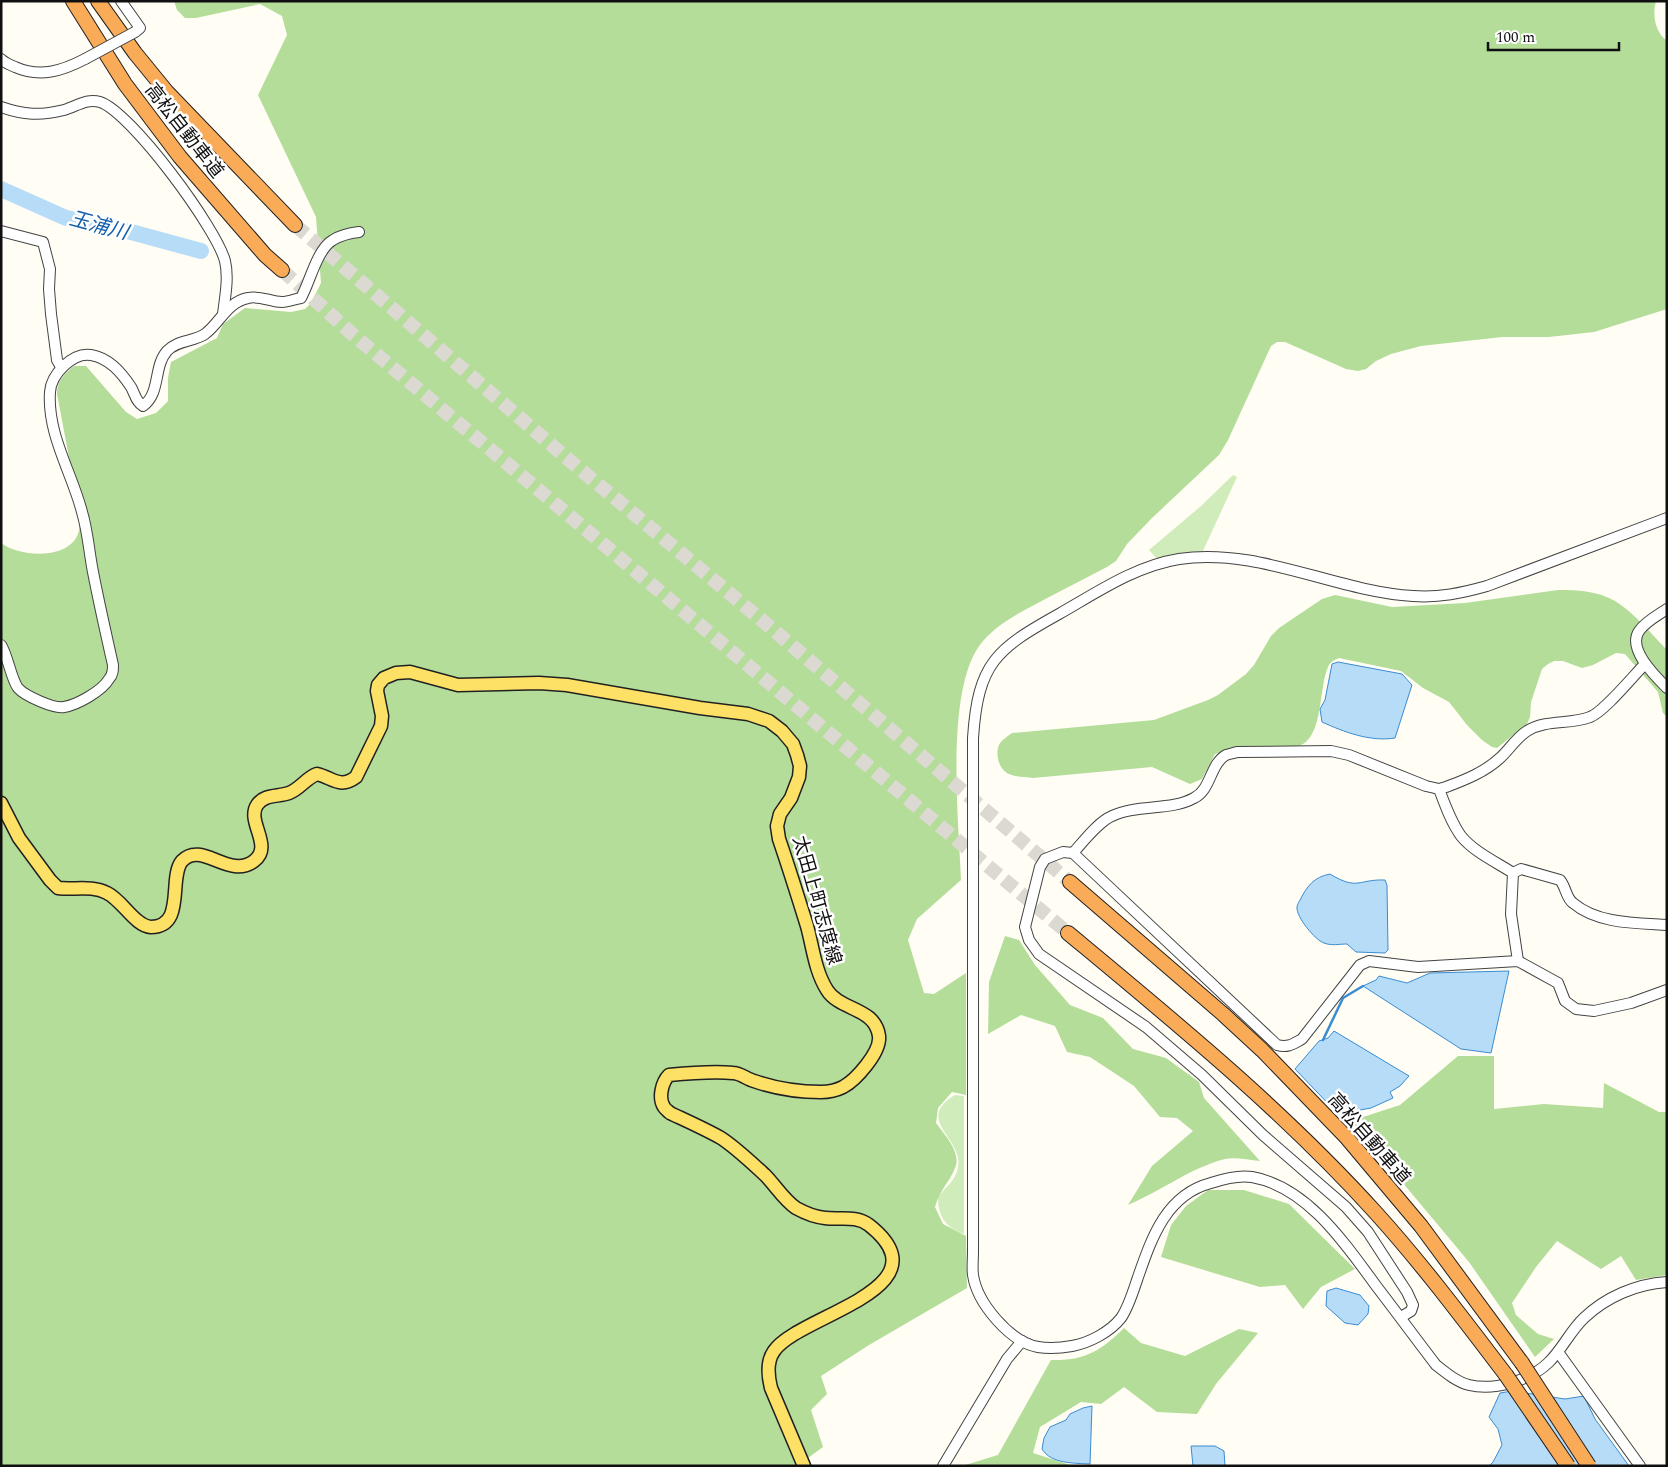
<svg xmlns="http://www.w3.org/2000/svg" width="1668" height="1467" font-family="Spectral,'Noto Sans JP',serif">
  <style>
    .green { fill: #d1ecbb }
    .forest { fill: #b4dd9a }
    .water { fill: #b6dcf8; stroke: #3a8cd2 }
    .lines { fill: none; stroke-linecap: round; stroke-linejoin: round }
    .stream { stroke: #3a8cd2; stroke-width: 2.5 }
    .river { stroke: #b6dcf8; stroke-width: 16 }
    .highway-tunnel { stroke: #dbd9d2; stroke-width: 14; stroke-dasharray: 14 7; stroke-linecap: butt }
    .minor-casing { stroke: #434343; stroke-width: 12 }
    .major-casing { stroke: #212121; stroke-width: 15 }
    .highway-casing { stroke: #212121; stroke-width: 16 }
    .minor { stroke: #fff; stroke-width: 10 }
    .major { stroke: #fde166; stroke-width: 12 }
    .highway { stroke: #f9ab58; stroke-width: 14 }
    .minor-bridge-casing { stroke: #434343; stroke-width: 12; stroke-linecap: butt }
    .highway-bridge-casing { stroke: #212121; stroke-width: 16; stroke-linecap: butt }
    .minor-bridge { stroke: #fff; stroke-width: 10 }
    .highway-bridge { stroke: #f9ab58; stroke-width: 14 }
    .labels { text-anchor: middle; stroke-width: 5; stroke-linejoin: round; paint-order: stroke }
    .street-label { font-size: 19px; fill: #101010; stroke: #fff }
    .water-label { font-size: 20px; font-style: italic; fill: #135ea9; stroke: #fff }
  </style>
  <rect width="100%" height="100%" fill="#fffdf4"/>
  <g class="green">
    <polygon points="1233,475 1237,477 1202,553 1158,560 1149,550 1201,506"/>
    <path d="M955 1095 964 1096V1234C945 1227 938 1216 938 1197 945 1188 956 1180 958 1168 965 1139 913 1120 955 1095Z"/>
  </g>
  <g class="forest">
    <path d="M174 1H1656C1652 15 1655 32 1667 41V309L1594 332 1549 337H1502L1421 346 1391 354 1376 361 1366 369 1358 371 1346 369 1285 342H1277L1271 346 1228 440 1219 455 1152 518 1127 544 1116 561 1107 567C1089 576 1071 586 1053 595 1029 608 1001 620 983 641 944 685 959 822 961 880L917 919 908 940 924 993 934 994 966 973V1095L952 1092 938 1108 936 1123C944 1134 962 1153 955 1168 949 1183 940 1189 935 1207L943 1224 966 1236 967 1288 869 1345 821 1376 827 1394 811 1410 823 1447 797 1466H1V543C18 556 59 559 74 541 80 534 80 524 80 515L57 394C57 381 64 374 74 366H86L126 412 137 419 156 413 168 401V378L171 362 217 338 223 324 245 308 291 312 305 309 311 303 321 283 316 217 258 95 287 35 282 16 260 4 196 18H185L177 10Z"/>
    <path d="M1558 590C1578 590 1598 591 1615 601 1634 612 1652 635 1667 650V717L1663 713 1658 692 1625 654 1616 653 1593 665 1582 668 1563 661H1554L1548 664 1542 669 1531 702 1530 717 1527 724 1497 748 1492 747 1482 740 1467 725 1449 702 1423 688 1401 671 1339 658C1334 660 1330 662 1328 667 1319 687 1323 732 1303 744 1291 751 1274 746 1261 746 1245 746 1230 749 1215 754L1202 779 1190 784 1152 767 1033 778C1025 777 1016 777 1009 774 999 770 994 753 1000 743 1003 739 1008 736 1012 733L1154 720 1208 700 1218 695 1246 674 1254 665 1271 636 1279 628 1322 599 1335 595 1392 607 1465 603Z"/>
    <path d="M1005 936 1019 940 1035 965 1070 1005 1103 1018 1133 1049 1166 1058 1199 1082 1204 1098 1260 1161C1249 1160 1235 1157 1225 1159 1190 1168 1161 1191 1128 1205L1152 1166 1193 1131 1177 1118 1160 1117 1134 1086 1090 1057 1067 1052 1055 1026 1021 1015 988 1034 989 982Z"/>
    <polygon points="1458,1056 1494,1056 1494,1109 1544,1104 1603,1108 1604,1083 1659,1112 1667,1112 1667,1275 1636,1280 1621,1256 1601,1269 1557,1241 1536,1267 1512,1303 1516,1315 1538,1334 1554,1339 1535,1357 1469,1262 1351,1121 1400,1105"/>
    <polygon points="1208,1190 1244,1190 1289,1204 1355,1269 1321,1287 1303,1309 1285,1285 1260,1287 1161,1257 1171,1225 1186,1206"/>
    <path d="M1124 1328 1141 1343 1185 1356 1239 1329 1258 1333 1216 1384 1197 1414 1157 1412 1124 1387 1101 1404 1081 1402 1040 1427 1033 1453 1073 1466H962L998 1455 1051 1360C1084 1361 1101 1351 1124 1328Z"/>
  </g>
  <g class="water">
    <path d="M1338 662 1402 674 1412 685 1395 738C1370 742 1344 732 1322 722L1320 709 1325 700 1332 664Z"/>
    <path d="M1330 874C1358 891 1358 879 1385 880L1387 885 1388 950 1385 953 1356 952 1347 944C1340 944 1331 946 1324 943 1315 940 1296 917 1297 907 1297 905 1299 902 1300 900 1307 886 1314 877 1330 874Z"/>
    <polygon points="1509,971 1491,1053 1461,1049 1363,986 1376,980 1379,976 1407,983 1430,973"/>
    <polygon points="1334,1031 1409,1076 1400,1086 1390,1092 1393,1098 1371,1108 1338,1114 1295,1069 1319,1041 1328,1038"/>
    <polygon points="1336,1288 1360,1295 1369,1306 1368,1314 1358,1325 1345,1323 1326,1306 1327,1291"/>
    <polygon points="1512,1391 1565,1399 1584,1396 1595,1419 1629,1466 1489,1466 1493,1462 1502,1445 1498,1429 1489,1417 1500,1393"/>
    <path d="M1092 1406 1090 1464C1074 1463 1051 1464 1042 1449L1044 1438 1050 1427 1066 1420 1070 1414 1083 1408Z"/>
    <polygon points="1191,1446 1215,1446 1224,1451 1225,1466 1193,1466"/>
  </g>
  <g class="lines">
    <polyline class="stream" points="1323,1040 1343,998 1363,986"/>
    <polyline class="river" points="1,189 66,218 109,226 201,251"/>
    <g class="highway-tunnel">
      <polyline points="295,225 569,460 770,627 1070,882"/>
      <polyline points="282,270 351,333 1068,933"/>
    </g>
    <g class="minor-casing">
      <g id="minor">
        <polyline points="121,1 140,28 135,32"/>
        <path d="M1 59C5 63 10 65 15 67 40 78 62 71 85 59"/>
        <path d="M1 107C24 115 40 116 64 110 77 106 87 98 100 102 131 112 217 229 225 261 229 278 225 297 223 314"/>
        <polyline points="1,231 43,242 50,269 49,289 51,314 57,360 61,367"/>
        <path d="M1667 518 1487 586C1462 593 1439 598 1413 596 1334 591 1259 547 1179 559 1135 566 1096 593 1059 614 996 649 978 663 973 738V1252C973 1260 972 1268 973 1275 977 1303 1010 1342 1038 1347 1050 1349 1061 1348 1072 1346 1089 1343 1110 1332 1121 1318 1128 1308 1133 1292 1137 1280 1151 1240 1165 1195 1211 1183 1223 1179 1240 1175 1252 1177 1308 1187 1346 1245 1377 1287 1397 1313 1416 1339 1436 1365 1446 1373 1457 1382 1469 1385 1494 1391 1529 1381 1548 1363 1562 1350 1570 1331 1584 1318 1606 1297 1636 1284 1667 1282"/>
        <path d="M1667 609C1658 615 1645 622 1639 631 1627 649 1655 676 1667 688"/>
        <path d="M1 645C8 656 11 679 18 688 25 696 54 709 64 707 77 705 102 691 109 679 113 675 113 670 113 665 106 634 99 603 93 572 89 552 88 532 82 512 72 473 47 434 50 392 51 375 72 352 91 355 109 358 121 372 131 387 135 394 136 402 143 406 161 393 153 367 167 351 177 340 193 342 205 334 220 323 227 302 248 298 259 295 271 302 282 302 288 302 295 299 301 298 310 282 317 249 333 240 341 235 350 233 359 232"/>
        <path d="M1439 789C1445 805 1451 822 1461 836 1474 852 1496 862 1513 873L1511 914 1518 961"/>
        <path d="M1073 853C1083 842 1098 822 1112 816 1137 804 1171 811 1194 798 1211 790 1210 764 1226 755 1229 754 1234 753 1237 752L1331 751 1349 755 1426 786 1439 789 1446 787C1465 780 1485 772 1500 758 1509 750 1516 738 1527 731 1546 719 1570 725 1590 717 1604 712 1633 676 1645 664"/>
        <path d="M1513 873 1521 869 1560 880C1566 887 1566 898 1573 903 1598 924 1636 923 1667 925"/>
        <path d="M1401 1317 1411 1311 1413 1305 1407 1292 1368 1232 1346 1207 1263 1135 1202 1075 1146 1027 1039 954 1029 940 1025 927 1040 867 1045 859 1063 852 1073 853 1277 1045C1288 1048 1293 1044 1302 1039L1360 965 1369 961 1418 967 1518 961 1558 983 1565 1001 1576 1009 1594 1011 1631 1003 1667 990"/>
        <polyline points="1558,1352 1640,1466"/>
        <polyline points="943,1466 1007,1359 1022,1341"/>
      </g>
    </g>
    <g class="major-casing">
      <path id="major" d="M1 803 19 838 50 880 58 888C74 890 92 885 107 893 122 900 135 926 151 927 186 927 168 877 182 861 202 840 229 880 254 861 274 846 246 822 257 805 264 794 278 797 289 793 300 789 306 778 317 774 333 778 340 789 356 777L381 726 382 716 377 691 378 685 384 678 396 673 410 672 458 685 539 683 567 685 700 708 748 714 769 721 782 731 793 744 797 755 800 766 799 777 791 798 780 814 777 826 779 839C789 868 798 897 807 926 813 948 815 971 827 990 840 1011 875 1007 879 1036 881 1052 856 1080 843 1087 837 1090 829 1092 821 1092 800 1092 774 1088 754 1081 747 1079 740 1073 733 1073 712 1071 690 1073 669 1075 662 1082 658 1098 664 1107 665 1109 668 1111 670 1113 687 1121 705 1129 721 1138 735 1147 752 1163 765 1175 775 1185 784 1200 796 1208 805 1213 815 1217 825 1218 840 1220 856 1215 869 1225 950 1289 798 1315 774 1351 766 1362 768 1376 771 1388L804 1466"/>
    </g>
    <g class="highway-casing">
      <g id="highway">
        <polyline points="73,1 125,84 180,157 265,255 282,270"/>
        <polyline points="98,1 135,53 166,91 295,225"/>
        <polyline points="1070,882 1223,1014 1262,1050 1347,1138 1421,1226 1522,1363"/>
        <path d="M1068 933C1174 1021 1283 1110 1376 1213 1423 1265 1464 1320 1506 1375"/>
      </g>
    </g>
    <use href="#minor" class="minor"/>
    <use href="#major" class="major"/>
    <use href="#highway" class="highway"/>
    <g class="minor-bridge-casing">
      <polyline id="minor-bridge" points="85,59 135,32"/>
    </g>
    <g class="highway-bridge-casing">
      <g id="highway-bridge">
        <polyline points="1522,1363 1589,1466"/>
        <polyline points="1506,1375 1568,1466"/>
      </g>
    </g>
    <use href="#minor-bridge" class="minor-bridge"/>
    <use href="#highway-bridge" class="highway-bridge"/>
  </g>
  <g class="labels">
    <g class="street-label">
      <text transform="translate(185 130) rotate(52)" y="7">高松自動車道</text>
      <text transform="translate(818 900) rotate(74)" y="7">太田上町志度線</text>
      <text transform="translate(1370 1138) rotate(49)" y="7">高松自動車道</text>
    </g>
    <g class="water-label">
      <text transform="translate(99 225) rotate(15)" y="7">玉浦川</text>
    </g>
  </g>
  <rect width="1668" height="1467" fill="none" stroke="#101010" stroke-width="5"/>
  <path d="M1488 42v8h131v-8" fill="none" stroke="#101010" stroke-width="2.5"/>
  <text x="1496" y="42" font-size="15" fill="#101010" stroke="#ffffff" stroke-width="4" paint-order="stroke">100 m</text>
</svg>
